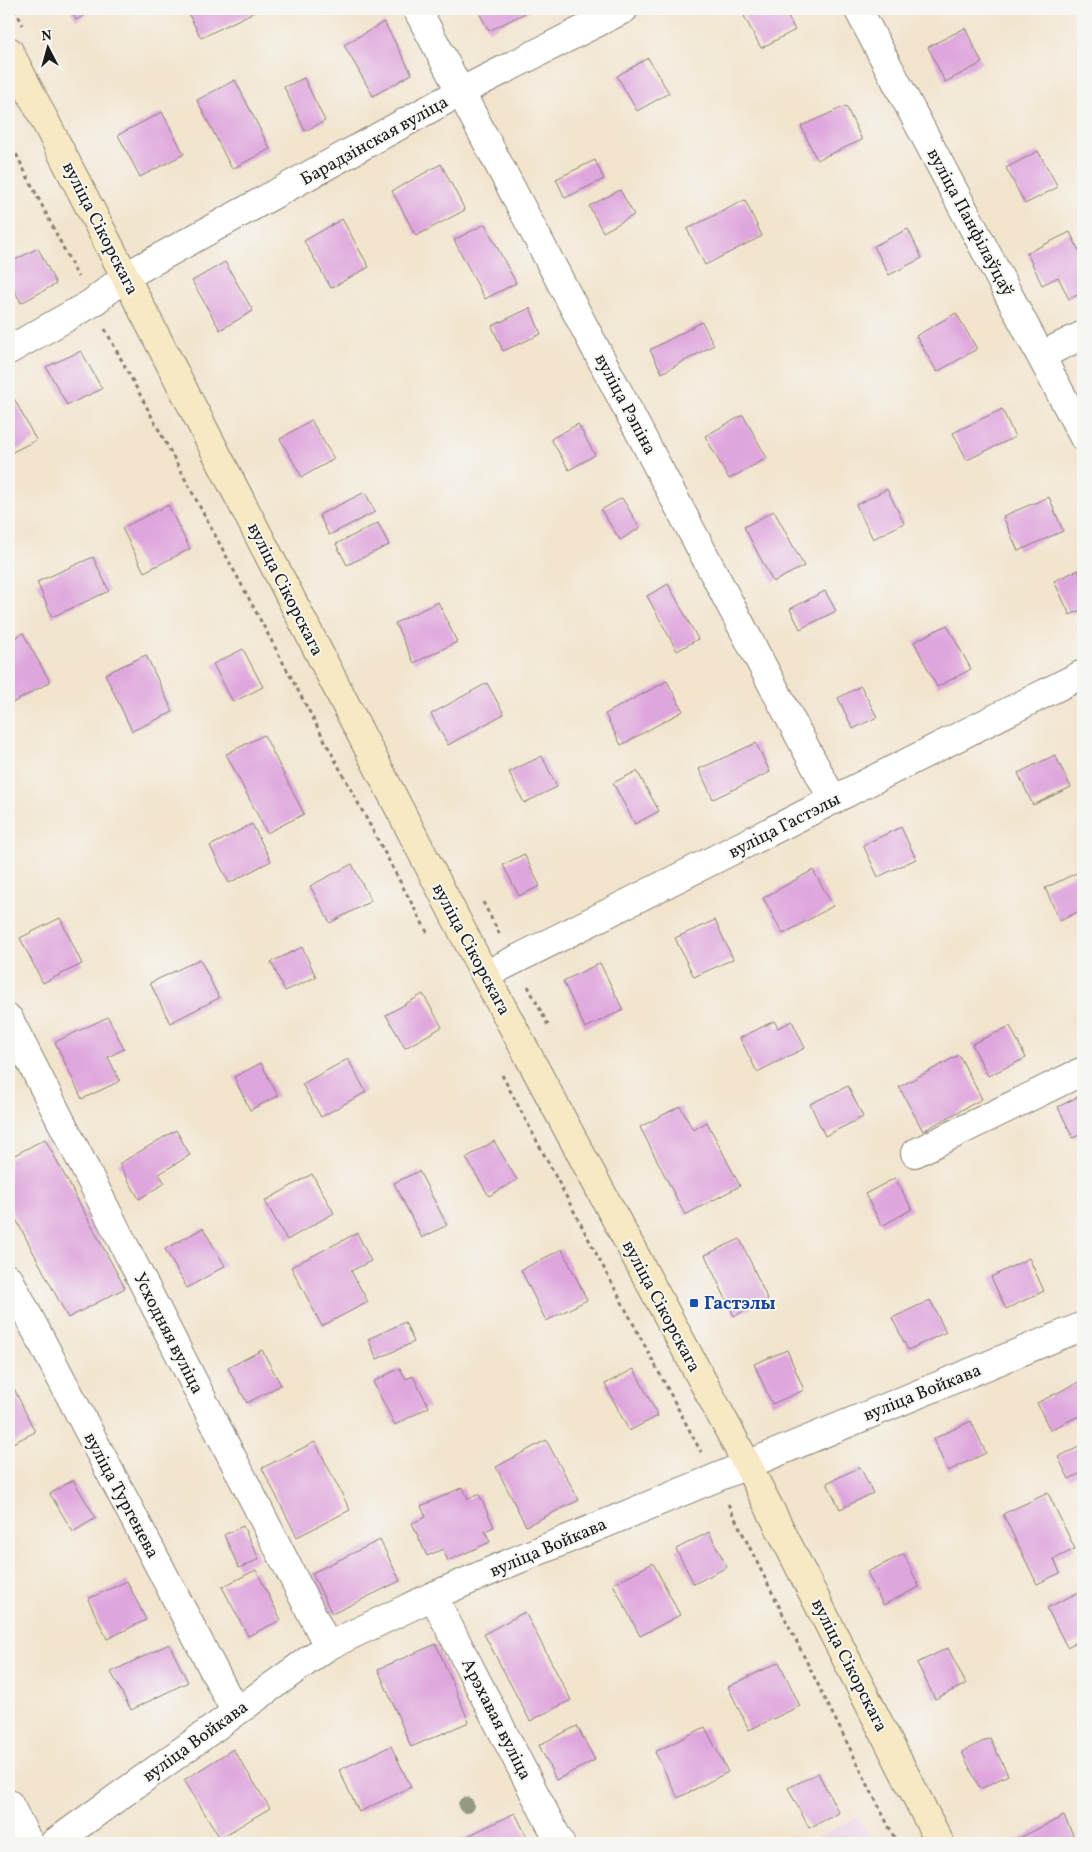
<svg xmlns="http://www.w3.org/2000/svg" width="1092" height="1852" font-family="Vollkorn,serif">
  <style>
    .built { fill: #eed0e7 }
    .building { fill: #dfa6dd }
    .lines { fill: none; stroke-linecap: round; stroke-linejoin: round }
    .street-casing { stroke: #878074; stroke-width: 30 }
    .secondary-casing { stroke: #878074; stroke-width: 30 }
    .path { stroke: #878074; stroke-width: 3; stroke-dasharray: 4 4; stroke-linecap: butt }
    .street { stroke: #fff; stroke-width: 28 }
    .secondary { stroke: #f6e9c3; stroke-width: 28 }
    .tree { fill: #939a82 }
    .transit-dot { fill: #1a4fb4; stroke: #f6f6f2; stroke-width: 2 }
    .labels { text-anchor: middle; stroke-width: 4; stroke-linejoin: round; paint-order: stroke }
    .street-label { font-size: 18px; fill: #1c1c1c; stroke: #f6f6f2 }
    .transit-label { font-size: 18px; font-weight: bold; fill: #164399; stroke: #f6f6f2; text-anchor: start }
  </style>
  <rect width="100%" height="100%" fill="#f6f6f2"/>
  <filter id="ink" filterUnits="userSpaceOnUse"><feTurbulence type="fractalNoise" baseFrequency=".02" numOctaves="2"/><feDisplacementMap in="SourceGraphic" scale="10" xChannelSelector="R" yChannelSelector="G"/><feConvolveMatrix kernelMatrix="1 2 1 2 8 2 1 2 1" color-interpolation-filters="sRGB"/></filter>
  <filter id="wash" filterUnits="userSpaceOnUse"><feTurbulence type="fractalNoise" baseFrequency=".0096" numOctaves="4" result="noise"/><feDisplacementMap in="SourceGraphic" scale="20" xChannelSelector="R" yChannelSelector="G"/><feGaussianBlur stdDeviation="1.12" result="paint"/><feColorMatrix in="noise" values="0 0 0 0 0 0 0 0 0 0 0 0 0 0 0 0 0 1.4 0 .05"/><feComposite in="paint" operator="in"/></filter>
  <g filter="url(#wash)">
    <rect width="100%" height="100%" fill="#f2e4cd"/>
    <polygon class="built" points="858,1817 872,1843 806,1843"/>
    <g id="blocks">
      <g class="building">
        <polygon points="70,9 95,9 76,20"/>
        <polygon points="186,9 260,9 201,38"/>
        <polygon points="477,9 533,9 489,31"/>
        <polygon points="757,9 784,9 795,30 761,48 744,16"/>
        <polygon points="384,22 412,74 373,96 344,45"/>
        <polygon points="965,28 982,63 945,82 928,47"/>
        <polygon points="648,58 669,93 637,111 617,76"/>
        <polygon points="304,78 325,121 305,131 284,87"/>
        <polygon points="235,80 270,149 232,169 197,100"/>
        <polygon points="846,106 862,140 817,160 801,126"/>
        <polygon points="162,112 184,154 140,177 118,135"/>
        <polygon points="1038,151 1058,187 1025,204 1006,168"/>
        <polygon points="595,160 604,179 565,198 556,179"/>
        <polygon points="441,164 465,210 416,236 392,191"/>
        <polygon points="620,190 634,215 603,232 589,206"/>
        <polygon points="745,200 762,236 705,265 687,229"/>
        <polygon points="342,219 369,267 331,288 304,241"/>
        <polygon points="485,224 516,283 485,299 454,240"/>
        <polygon points="908,229 922,258 889,275 874,246"/>
        <polygon points="1070,232 1081,255 1083,255 1083,292 1069,299 1058,277 1042,285 1027,253"/>
        <polygon points="38,248 56,284 21,303 9,279 9,263"/>
        <polygon points="225,262 253,311 220,330 192,281"/>
        <polygon points="530,308 541,334 503,351 492,326"/>
        <polygon points="956,313 977,349 937,372 916,336"/>
        <polygon points="702,322 714,345 662,373 650,350"/>
        <polygon points="81,351 102,389 67,405 46,367"/>
        <polygon points="9,389 36,440 9,454"/>
        <polygon points="1002,409 1015,437 967,460 953,433"/>
        <polygon points="743,415 767,458 729,479 705,436"/>
        <polygon points="311,420 334,459 302,477 280,439"/>
        <polygon points="578,424 595,455 569,470 551,439"/>
        <polygon points="887,489 904,523 873,539 856,505"/>
        <polygon points="365,492 375,512 329,535 319,515"/>
        <polygon points="1049,497 1063,531 1018,551 1003,516"/>
        <polygon points="622,498 640,528 620,540 601,510"/>
        <polygon points="168,505 190,549 144,572 122,528"/>
        <polygon points="774,511 804,566 773,582 744,527"/>
        <polygon points="378,523 389,545 347,565 336,544"/>
        <polygon points="93,557 109,591 52,617 37,582"/>
        <polygon points="1078,570 1083,581 1083,609 1070,615 1054,581"/>
        <polygon points="668,584 698,639 677,651 647,596"/>
        <polygon points="825,591 836,611 800,629 790,609"/>
        <polygon points="438,602 457,642 414,663 395,623"/>
        <polygon points="947,625 971,669 937,687 914,642"/>
        <polygon points="23,633 50,682 9,705 9,641"/>
        <polygon points="243,649 263,687 233,702 213,664"/>
        <polygon points="146,655 173,712 132,731 105,674"/>
        <polygon points="667,681 683,711 621,745 605,714"/>
        <polygon points="487,683 504,714 448,745 431,714"/>
        <polygon points="861,686 877,717 853,729 838,698"/>
        <polygon points="264,735 304,814 267,833 226,754"/>
        <polygon points="756,743 770,772 713,799 699,769"/>
        <polygon points="1055,755 1071,787 1033,805 1018,773"/>
        <polygon points="542,756 557,787 524,803 509,772"/>
        <polygon points="637,771 659,811 635,824 613,783"/>
        <polygon points="252,824 271,861 229,883 210,846"/>
        <polygon points="901,827 916,859 878,877 863,845"/>
        <polygon points="524,854 540,886 519,896 503,865"/>
        <polygon points="352,864 371,901 330,923 310,886"/>
        <polygon points="813,870 833,906 783,934 763,898"/>
        <polygon points="1083,870 1083,909 1060,921 1045,888"/>
        <polygon points="60,918 82,964 43,983 20,938"/>
        <polygon points="715,920 733,959 694,977 675,938"/>
        <polygon points="302,947 316,977 285,991 271,962"/>
        <polygon points="200,959 219,998 170,1023 150,983"/>
        <polygon points="600,963 623,1010 585,1028 563,981"/>
        <polygon points="423,994 442,1027 405,1048 386,1015"/>
        <polygon points="108,1017 124,1049 108,1057 120,1081 82,1099 55,1042"/>
        <polygon points="774,1021 778,1028 792,1021 805,1048 757,1072 740,1038"/>
        <polygon points="1010,1026 1026,1058 988,1076 972,1044"/>
        <polygon points="959,1055 982,1099 923,1131 899,1087"/>
        <polygon points="348,1059 366,1092 321,1117 302,1084"/>
        <polygon points="261,1063 278,1096 250,1110 234,1077"/>
        <polygon points="848,1086 863,1117 825,1136 810,1104"/>
        <polygon points="1083,1094 1083,1133 1073,1138 1058,1107"/>
        <polygon points="680,1106 693,1130 707,1122 740,1186 685,1215 640,1127"/>
        <polygon points="176,1130 190,1155 159,1174 165,1183 139,1199 119,1164"/>
        <polygon points="45,1139 125,1288 68,1318 9,1206 9,1158"/>
        <polygon points="494,1141 517,1180 489,1196 466,1158"/>
        <polygon points="419,1171 447,1225 422,1238 394,1183"/>
        <polygon points="312,1174 334,1213 287,1240 265,1201"/>
        <polygon points="895,1178 912,1209 882,1226 865,1194"/>
        <polygon points="203,1228 225,1266 187,1288 165,1249"/>
        <polygon points="357,1233 371,1261 351,1271 368,1302 322,1326 291,1267"/>
        <polygon points="740,1239 768,1300 734,1316 705,1255"/>
        <polygon points="562,1249 587,1300 546,1321 521,1270"/>
        <polygon points="1029,1258 1044,1291 1006,1309 991,1277"/>
        <polygon points="930,1300 946,1332 908,1350 892,1318"/>
        <polygon points="405,1322 414,1342 377,1359 368,1339"/>
        <polygon points="262,1350 281,1385 247,1403 228,1368"/>
        <polygon points="787,1350 804,1390 772,1404 754,1364"/>
        <polygon points="400,1368 406,1379 413,1376 429,1407 395,1425 373,1382"/>
        <polygon points="634,1369 658,1416 629,1431 605,1384"/>
        <polygon points="9,1378 35,1432 9,1445"/>
        <polygon points="1083,1380 1083,1414 1050,1430 1037,1403"/>
        <polygon points="971,1421 986,1453 948,1471 933,1439"/>
        <polygon points="546,1440 579,1500 526,1526 496,1467"/>
        <polygon points="315,1442 350,1510 297,1537 262,1468"/>
        <polygon points="1083,1445 1083,1472 1069,1479 1058,1457"/>
        <polygon points="860,1467 873,1493 840,1509 827,1483"/>
        <polygon points="73,1480 96,1518 73,1532 50,1494"/>
        <polygon points="463,1487 468,1499 479,1494 494,1527 485,1531 490,1542 448,1561 443,1549 427,1556 412,1523 426,1517 421,1506"/>
        <polygon points="1048,1493 1075,1549 1054,1559 1060,1573 1037,1584 1003,1514"/>
        <polygon points="243,1526 259,1559 239,1568 224,1535"/>
        <polygon points="709,1532 727,1567 694,1584 676,1549"/>
        <polygon points="380,1540 400,1581 332,1614 312,1573"/>
        <polygon points="904,1554 919,1587 883,1605 867,1572"/>
        <polygon points="653,1563 680,1615 640,1636 613,1584"/>
        <polygon points="256,1570 281,1620 248,1636 222,1587"/>
        <polygon points="127,1581 146,1620 107,1639 88,1599"/>
        <polygon points="1083,1590 1083,1639 1067,1647 1047,1608"/>
        <polygon points="525,1612 571,1700 530,1721 484,1634"/>
        <polygon points="169,1644 188,1682 131,1710 111,1672"/>
        <polygon points="436,1644 469,1722 411,1747 378,1669"/>
        <polygon points="948,1648 966,1684 935,1699 917,1663"/>
        <polygon points="779,1662 800,1706 749,1730 728,1687"/>
        <polygon points="577,1726 595,1760 556,1780 539,1745"/>
        <polygon points="705,1727 728,1772 678,1798 655,1752"/>
        <polygon points="990,1738 1008,1775 980,1789 962,1752"/>
        <polygon points="391,1746 411,1787 359,1812 339,1770"/>
        <polygon points="233,1749 270,1808 220,1838 184,1780"/>
        <polygon points="818,1773 839,1813 809,1828 788,1788"/>
        <polygon points="515,1813 530,1843 459,1843 458,1841"/>
        <polygon points="1064,1816 1077,1843 1014,1843 1013,1841"/>
      </g>
    </g>
  </g>
  <g filter="url(#ink)">
    <use href="#blocks" fill-opacity="0" stroke="#878074" stroke-width="1"/>
    <g class="lines">
      <g class="street-casing">
        <g id="street">
          <polyline points="417,9 833,800"/>
          <polyline points="858,9 1083,436"/>
          <polyline points="9,350 92,303 126,276 462,91 624,9"/>
          <polyline points="1042,355 1083,335"/>
          <polyline points="485,975 1083,674"/>
          <polyline points="9,1019 328,1646"/>
          <polyline points="915,1153 1083,1071"/>
          <polyline points="9,1279 235,1711"/>
          <polyline points="433,1596 560,1843"/>
          <polyline points="9,1804 29,1843"/>
          <polyline points="54,1843 328,1646 433,1596 500,1567 1083,1326"/>
        </g>
      </g>
      <g class="secondary-casing">
        <polyline id="secondary" points="9,51 485,975 747,1464 940,1843"/>
      </g>
      <g class="path">
        <polyline points="15,9 23,25"/>
        <polyline points="9,140 78,277"/>
        <polyline points="105,329 427,932"/>
        <polyline points="483,902 500,935"/>
        <polyline points="528,986 549,1027"/>
        <polyline points="502,1075 701,1452"/>
        <polyline points="728,1504 897,1843"/>
      </g>
      <use href="#street" class="street"/>
      <use href="#secondary" class="secondary"/>
    </g>
    <circle class="tree" cx="466" cy="1805" r="8"/>
  </g>
  <rect class="transit-dot" x="689" y="1298" width="10" height="10" rx="2.5"/>
  <g class="labels">
    <g class="street-label">
      <text transform="translate(374 140) rotate(-29)" y="6">Барадзінская вуліца</text>
      <text transform="translate(971 222) rotate(62)" y="6">вуліца Панфілаўцаў</text>
      <text transform="translate(101 228) rotate(63)" y="6">вуліца Сікорскага</text>
      <text transform="translate(626 404) rotate(62)" y="6">вуліца Рэпіна</text>
      <text transform="translate(286 589) rotate(63)" y="6">вуліца Сікорскага</text>
      <text transform="translate(784 825) rotate(-27)" y="6">вуліца Гастэлы</text>
      <text transform="translate(472 949) rotate(62)" y="6">вуліца Сікорскага</text>
      <text transform="translate(662 1306) rotate(62)" y="6">вуліца Сікорскага</text>
      <text transform="translate(169 1333) rotate(63)" y="6">Усходняя вуліца</text>
      <text transform="translate(922 1392) rotate(-22)" y="6">вуліца Войкава</text>
      <text transform="translate(122 1495) rotate(62)" y="6">вуліца Тургенева</text>
      <text transform="translate(548 1547) rotate(-23)" y="6">вуліца Войкава</text>
      <text transform="translate(850 1665) rotate(63)" y="6">вуліца Сікорскага</text>
      <text transform="translate(497 1719) rotate(63)" y="6">Арэхавая вуліца</text>
      <text transform="translate(195 1741) rotate(-36)" y="6">вуліца Войкава</text>
    </g>
    <g class="transit-label">
      <text x="704" y="1309">Гастэлы</text>
    </g>
  </g>
  <rect width="1092" height="1852" fill="none" stroke="#f6f6f2" stroke-width="30"/>
  <g transform="translate(48 48) rotate(354)" stroke="#f6f6f2" stroke-width="4" paint-order="stroke">
  <path d="M0-4L9 19L0 12L-9 19Z" fill="#1c1c1c"/>
  <text y="-8" font-size="14" font-weight="bold" text-anchor="middle" fill="#1c1c1c">N</text>
  </g>
</svg>
